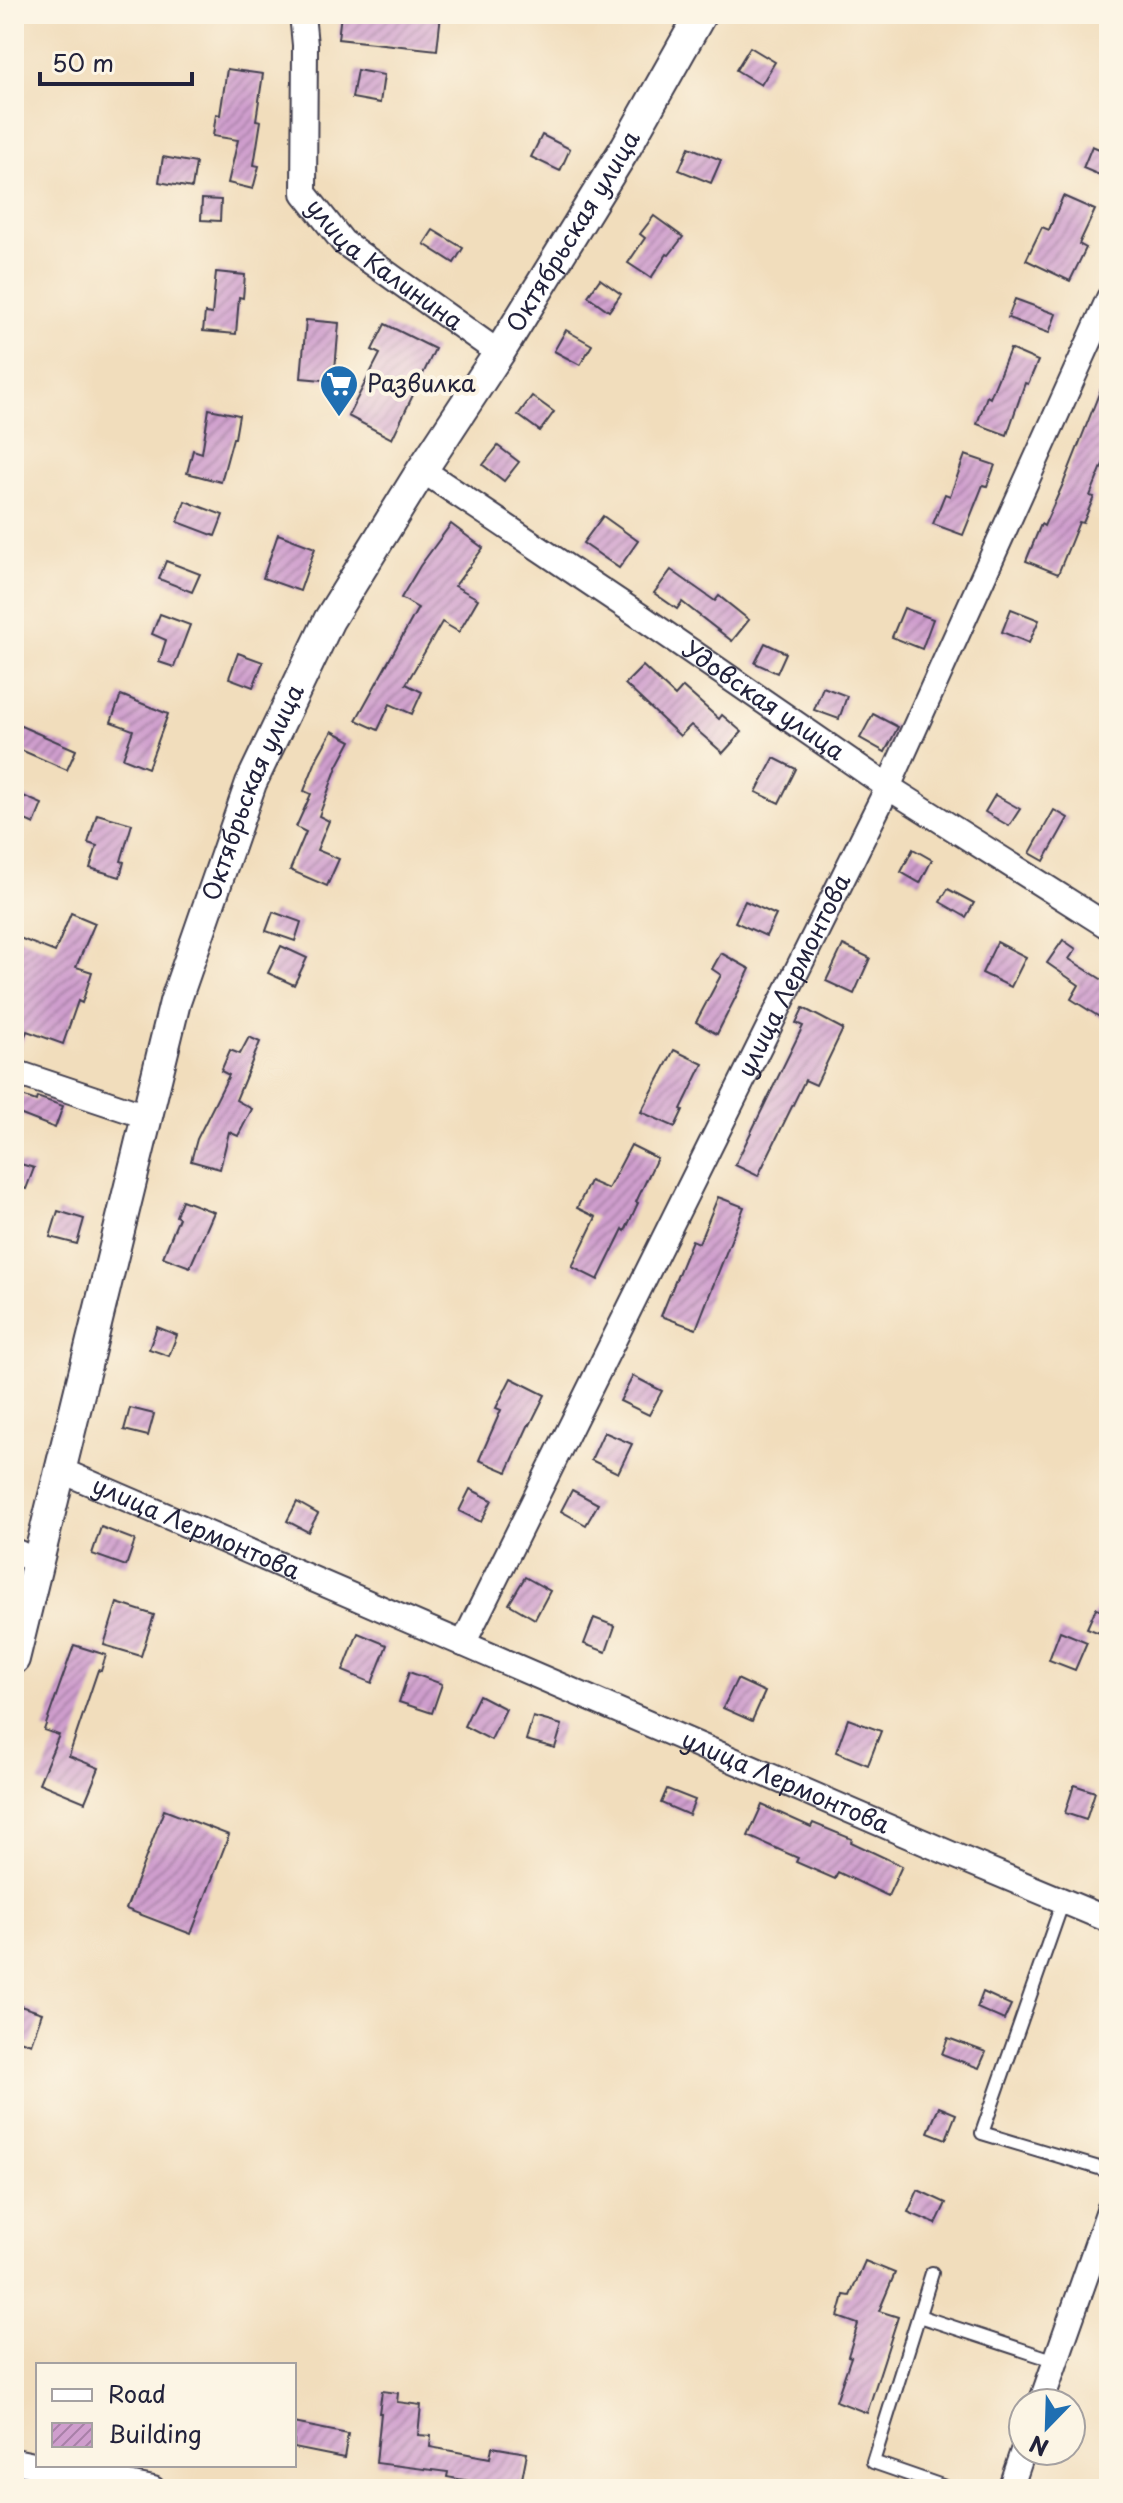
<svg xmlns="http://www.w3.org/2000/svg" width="1123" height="2503" font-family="'Playpen Sans',sans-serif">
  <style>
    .building { fill: url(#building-hatch) }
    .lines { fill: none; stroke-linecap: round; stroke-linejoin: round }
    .service-casing { stroke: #413e4e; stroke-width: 16 }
    .minor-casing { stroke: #413e4e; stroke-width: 28 }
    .tertiary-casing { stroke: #413e4e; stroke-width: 34 }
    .service { stroke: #fff; stroke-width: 12 }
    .minor { stroke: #fff; stroke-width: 24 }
    .tertiary { stroke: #fff; stroke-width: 30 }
    .labels { text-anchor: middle; stroke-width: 8; stroke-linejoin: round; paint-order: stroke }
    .street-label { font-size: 24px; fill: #22223b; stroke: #fcf5e5 }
    .poi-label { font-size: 24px; fill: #22223b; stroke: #fcf5e5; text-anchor: start }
  </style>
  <defs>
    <pattern id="building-hatch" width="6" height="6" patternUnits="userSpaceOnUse" patternTransform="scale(2)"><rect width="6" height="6" fill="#cf9ecd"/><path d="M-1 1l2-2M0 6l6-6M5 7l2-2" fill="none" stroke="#a880a8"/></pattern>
  </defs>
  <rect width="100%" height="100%" fill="#fcf5e5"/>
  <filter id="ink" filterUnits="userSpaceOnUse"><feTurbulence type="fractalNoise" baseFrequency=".0125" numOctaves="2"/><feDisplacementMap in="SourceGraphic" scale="16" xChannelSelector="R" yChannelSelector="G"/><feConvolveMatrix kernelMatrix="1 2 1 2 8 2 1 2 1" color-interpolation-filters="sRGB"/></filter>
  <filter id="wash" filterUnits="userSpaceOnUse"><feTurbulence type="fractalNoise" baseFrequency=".006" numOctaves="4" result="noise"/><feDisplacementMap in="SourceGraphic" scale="32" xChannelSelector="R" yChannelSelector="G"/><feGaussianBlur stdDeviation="1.8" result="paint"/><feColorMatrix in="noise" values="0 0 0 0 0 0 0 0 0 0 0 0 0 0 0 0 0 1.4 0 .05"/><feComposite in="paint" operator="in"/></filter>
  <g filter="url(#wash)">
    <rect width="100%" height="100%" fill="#f1ddbc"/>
    <g id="blocks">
      <g class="building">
        <polygon points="341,14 441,14 437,50 338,39"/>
        <polygon points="750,47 775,62 761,85 736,70"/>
        <polygon points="227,69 263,74 256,120 261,121 254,165 259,166 253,189 228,183 238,140 213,136 216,114 220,115"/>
        <polygon points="357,70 384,75 380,103 352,98"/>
        <polygon points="542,135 570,149 560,171 531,157"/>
        <polygon points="1092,146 1109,153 1109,179 1083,168"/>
        <polygon points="689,147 721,160 711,183 679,170"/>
        <polygon points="163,157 196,163 192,188 159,182"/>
        <polygon points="1063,196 1095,210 1079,244 1086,248 1070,281 1026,260 1042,227 1049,230"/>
        <polygon points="202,199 221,200 220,221 201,220"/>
        <polygon points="654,216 683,237 669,255 667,254 651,278 628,263 645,238 640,234"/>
        <polygon points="433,230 463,248 454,263 424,244"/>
        <polygon points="216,272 245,275 243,298 239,297 236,334 203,331 205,313 212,314"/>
        <polygon points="600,279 621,294 609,311 588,296"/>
        <polygon points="1015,299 1056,314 1049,333 1008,318"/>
        <polygon points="306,320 339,323 334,381 301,378"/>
        <polygon points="385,324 435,349 392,439 348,416 380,354 372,350"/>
        <polygon points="566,330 592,345 580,365 554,351"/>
        <polygon points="1010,349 1038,361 1028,384 1025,383 1007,435 977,424 987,396 990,398"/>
        <polygon points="1108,371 1109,449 1090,496 1094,497 1083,523 1079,522 1058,574 1026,561 1041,524 1044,526 1063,484"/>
        <polygon points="532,396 554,412 540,431 518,415"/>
        <polygon points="209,409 239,415 235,438 233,438 221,482 187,473 193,450 202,453"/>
        <polygon points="498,446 519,462 504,481 483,465"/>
        <polygon points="965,455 995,465 987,486 983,485 963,535 933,524 945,494 950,496"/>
        <polygon points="185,501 223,515 215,536 178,522"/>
        <polygon points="603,516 638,541 619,568 583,543"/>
        <polygon points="451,524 483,548 455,586 478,599 459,632 442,622 406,684 422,692 412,714 390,704 378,730 356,720 418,608 401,598 420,566"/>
        <polygon points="278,534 315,548 300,591 263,578"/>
        <polygon points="166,561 200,574 192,592 159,579"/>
        <polygon points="671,570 715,601 719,596 749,620 732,641 682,602 677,609 654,593"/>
        <polygon points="904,608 933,619 922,649 892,637"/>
        <polygon points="1011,609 1039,620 1029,643 1002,632"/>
        <polygon points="160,614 190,625 174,667 159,662 166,640 152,634"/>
        <polygon points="765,643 786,653 777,673 755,663"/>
        <polygon points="238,653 263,662 253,687 229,678"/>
        <polygon points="643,666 675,696 683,687 719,719 722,715 742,732 723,753 691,725 680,736 625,684"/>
        <polygon points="823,687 847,696 839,719 814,710"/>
        <polygon points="121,695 168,714 148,768 123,758 133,730 111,722"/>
        <polygon points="873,714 898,727 885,752 860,738"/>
        <polygon points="14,723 76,750 67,770 14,747"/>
        <polygon points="332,731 351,741 337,767 319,816 329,821 317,850 339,859 327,886 290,870 306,832 296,827 311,794 304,791 318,756"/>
        <polygon points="774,758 796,769 779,803 756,792"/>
        <polygon points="14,792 42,804 34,824 14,815"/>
        <polygon points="995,795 1020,809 1009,826 985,812"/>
        <polygon points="1054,810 1068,818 1044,861 1030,853"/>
        <polygon points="97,814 132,824 121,861 124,862 120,877 90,868 97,846 88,843"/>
        <polygon points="913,849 932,860 920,883 901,872"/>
        <polygon points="948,889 974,903 966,917 940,902"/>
        <polygon points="745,901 776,915 766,936 735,922"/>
        <polygon points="273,912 301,922 295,941 266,931"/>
        <polygon points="71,913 95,923 76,967 92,972 82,1003 78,1001 63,1044 27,1031 16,1058 14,1057 14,946 17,937 55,952"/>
        <polygon points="1063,940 1076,949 1069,959 1109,984 1109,1023 1071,999 1079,985 1047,963"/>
        <polygon points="997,942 1026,957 1011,987 982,973"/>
        <polygon points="843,945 870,958 854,994 826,981"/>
        <polygon points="281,946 307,958 294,985 268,973"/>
        <polygon points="721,953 750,969 717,1034 696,1022 721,975 712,969"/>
        <polygon points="803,1008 843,1029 816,1085 805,1080 758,1176 735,1165 803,1026 796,1023"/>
        <polygon points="249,1037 260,1042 236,1100 252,1109 238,1136 229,1132 220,1169 191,1161 197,1139 229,1075 221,1071 230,1050 240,1054"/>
        <polygon points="674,1050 703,1064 681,1109 683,1110 675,1127 641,1112"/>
        <polygon points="14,1093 36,1101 37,1097 63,1106 55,1128 14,1112"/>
        <polygon points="631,1145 657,1158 636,1202 638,1203 625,1231 623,1229 598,1280 572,1267 596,1217 577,1208 590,1181 608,1189"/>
        <polygon points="14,1162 34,1168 26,1189 14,1185"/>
        <polygon points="718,1197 744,1207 696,1329 661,1316 692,1240 699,1243"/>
        <polygon points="182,1200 214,1212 190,1267 163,1257 179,1218 176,1216"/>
        <polygon points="58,1211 84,1219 77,1244 50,1237"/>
        <polygon points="157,1327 177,1335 169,1356 149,1349"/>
        <polygon points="633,1376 662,1391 649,1415 620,1401"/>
        <polygon points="511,1378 545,1395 530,1425 529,1424 507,1472 479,1460 501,1410 496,1408"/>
        <polygon points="130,1408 154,1414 148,1436 124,1430"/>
        <polygon points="604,1432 632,1444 618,1473 591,1460"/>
        <polygon points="470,1489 492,1500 481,1522 459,1511"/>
        <polygon points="572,1490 598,1504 586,1525 561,1511"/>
        <polygon points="297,1502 318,1514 308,1532 287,1521"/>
        <polygon points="101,1527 135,1540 126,1566 92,1554"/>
        <polygon points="525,1577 550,1591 535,1619 509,1604"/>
        <polygon points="117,1603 154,1615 141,1656 104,1645"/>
        <polygon points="1096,1608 1109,1613 1102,1634 1087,1628"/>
        <polygon points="594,1618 615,1626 606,1652 584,1644"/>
        <polygon points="1060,1631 1087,1642 1075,1670 1049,1660"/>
        <polygon points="358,1633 387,1645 372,1683 343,1671"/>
        <polygon points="74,1645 106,1655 101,1671 98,1670 69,1756 99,1768 85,1802 39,1783 59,1735 44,1730"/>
        <polygon points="409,1672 442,1684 432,1713 399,1702"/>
        <polygon points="737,1679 765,1692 752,1721 723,1708"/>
        <polygon points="479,1695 506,1709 491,1740 464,1726"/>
        <polygon points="533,1717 562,1725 555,1748 526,1740"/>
        <polygon points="848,1719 881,1731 868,1765 836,1752"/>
        <polygon points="1074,1785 1095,1792 1086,1820 1065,1813"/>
        <polygon points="667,1789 695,1800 689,1815 661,1803"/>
        <polygon points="762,1805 811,1827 813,1823 852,1839 851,1842 902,1866 888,1896 838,1872 835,1879 796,1862 798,1858 748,1836"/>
        <polygon points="164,1810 229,1835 191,1934 126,1909"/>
        <polygon points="983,1992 1011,2005 1004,2020 977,2008"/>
        <polygon points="14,2004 42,2013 31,2044 14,2038"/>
        <polygon points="948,2038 986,2052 979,2068 942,2054"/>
        <polygon points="939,2107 956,2114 946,2139 928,2132"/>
        <polygon points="918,2190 946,2203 936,2224 908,2212"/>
        <polygon points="865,2261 895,2273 879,2311 898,2317 867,2413 836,2401 851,2357 848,2356 858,2324 838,2317 844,2295 850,2296"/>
        <polygon points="382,2391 398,2393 397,2402 421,2405 418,2435 431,2436 430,2447 490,2458 492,2447 527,2453 520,2489 485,2489 486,2484 447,2477 448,2472 376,2463 381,2413 379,2413"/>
        <polygon points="294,2423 348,2434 344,2458 294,2448"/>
      </g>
    </g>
  </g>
  <g filter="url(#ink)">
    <use href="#blocks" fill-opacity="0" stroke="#413e4e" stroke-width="2"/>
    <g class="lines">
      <g class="service-casing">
        <g id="service">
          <polyline points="1063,1901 982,2133 1109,2171"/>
          <polyline points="932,2273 873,2462 951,2489"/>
          <polyline points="919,2316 1056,2361"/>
        </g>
      </g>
      <g class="minor-casing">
        <g id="minor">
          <path id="s1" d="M302 14 305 45 304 193 343 242 499 353"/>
          <path id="s2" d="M422 470 637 614 888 787 1109 927"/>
          <polyline points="14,1072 146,1116"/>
          <path id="s3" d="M60 1470 951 1854 1109 1920"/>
          <polyline points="14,1551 38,1562"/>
          <path id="s4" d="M463 1644 888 787 1109 298"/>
          <polyline points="1041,2403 1109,2210"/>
          <polyline points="14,2461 153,2489"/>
          <polyline points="1010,2489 1023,2451"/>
        </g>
      </g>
      <g class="tertiary-casing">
        <g id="tertiary">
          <path id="s5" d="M14 1659 175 1002 251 783 329 620 422 470 499 353 626 147 701 14"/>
        </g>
      </g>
      <use href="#service" class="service"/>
      <use href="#minor" class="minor"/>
      <use href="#tertiary" class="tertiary"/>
    </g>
  </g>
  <defs>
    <g id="supermarket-pin" transform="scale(2)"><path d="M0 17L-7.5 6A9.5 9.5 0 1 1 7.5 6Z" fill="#1f6fb2" stroke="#fcf5e5"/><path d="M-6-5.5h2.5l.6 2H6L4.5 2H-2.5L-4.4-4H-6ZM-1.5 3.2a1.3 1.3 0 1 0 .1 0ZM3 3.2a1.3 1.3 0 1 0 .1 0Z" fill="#fff"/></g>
  </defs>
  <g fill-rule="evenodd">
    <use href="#supermarket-pin" x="339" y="384"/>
  </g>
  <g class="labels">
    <g class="street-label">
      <text dy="8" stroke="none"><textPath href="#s5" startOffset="1548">Октябрьская улица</textPath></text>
      <text dy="8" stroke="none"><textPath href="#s1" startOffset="288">улица Калинина</textPath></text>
      <text dy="8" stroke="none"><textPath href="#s2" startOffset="412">Удовская улица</textPath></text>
      <text dy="8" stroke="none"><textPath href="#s5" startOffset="900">Октябрьская улица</textPath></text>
      <text dy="8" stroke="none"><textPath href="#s4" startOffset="746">улица Лермонтова</textPath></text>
      <text dy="8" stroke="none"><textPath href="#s3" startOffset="148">улица Лермонтова</textPath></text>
      <text dy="8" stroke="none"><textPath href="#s3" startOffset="790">улица Лермонтова</textPath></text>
    </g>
    <g class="poi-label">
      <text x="367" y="392">Развилка</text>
    </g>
  </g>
  <rect width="1123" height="2503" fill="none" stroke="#fcf5e5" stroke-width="48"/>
  <rect x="36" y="2363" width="260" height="104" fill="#fcf5e5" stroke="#a5a1a1" stroke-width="2"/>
  <rect x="52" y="2389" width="40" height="12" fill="#ffffff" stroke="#a5a1a1" stroke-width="2"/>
  <text x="108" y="2403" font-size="24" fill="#22223b">Road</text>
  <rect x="52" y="2423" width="40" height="24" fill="url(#building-hatch)" stroke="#a5a1a1" stroke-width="2"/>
  <text x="108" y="2443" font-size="24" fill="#22223b">Building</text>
  <g transform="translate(1047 2427) rotate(203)"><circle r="38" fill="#fcf5e5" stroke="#a5a1a1" stroke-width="2"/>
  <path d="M0-6L14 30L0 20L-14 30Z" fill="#1f6fb2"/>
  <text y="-12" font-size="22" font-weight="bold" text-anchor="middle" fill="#22223b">N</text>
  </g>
  <path d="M40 72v12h152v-12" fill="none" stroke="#22223b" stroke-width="4"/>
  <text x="52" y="72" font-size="24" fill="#22223b" stroke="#fcf5e5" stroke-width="6" paint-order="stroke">50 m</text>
</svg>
